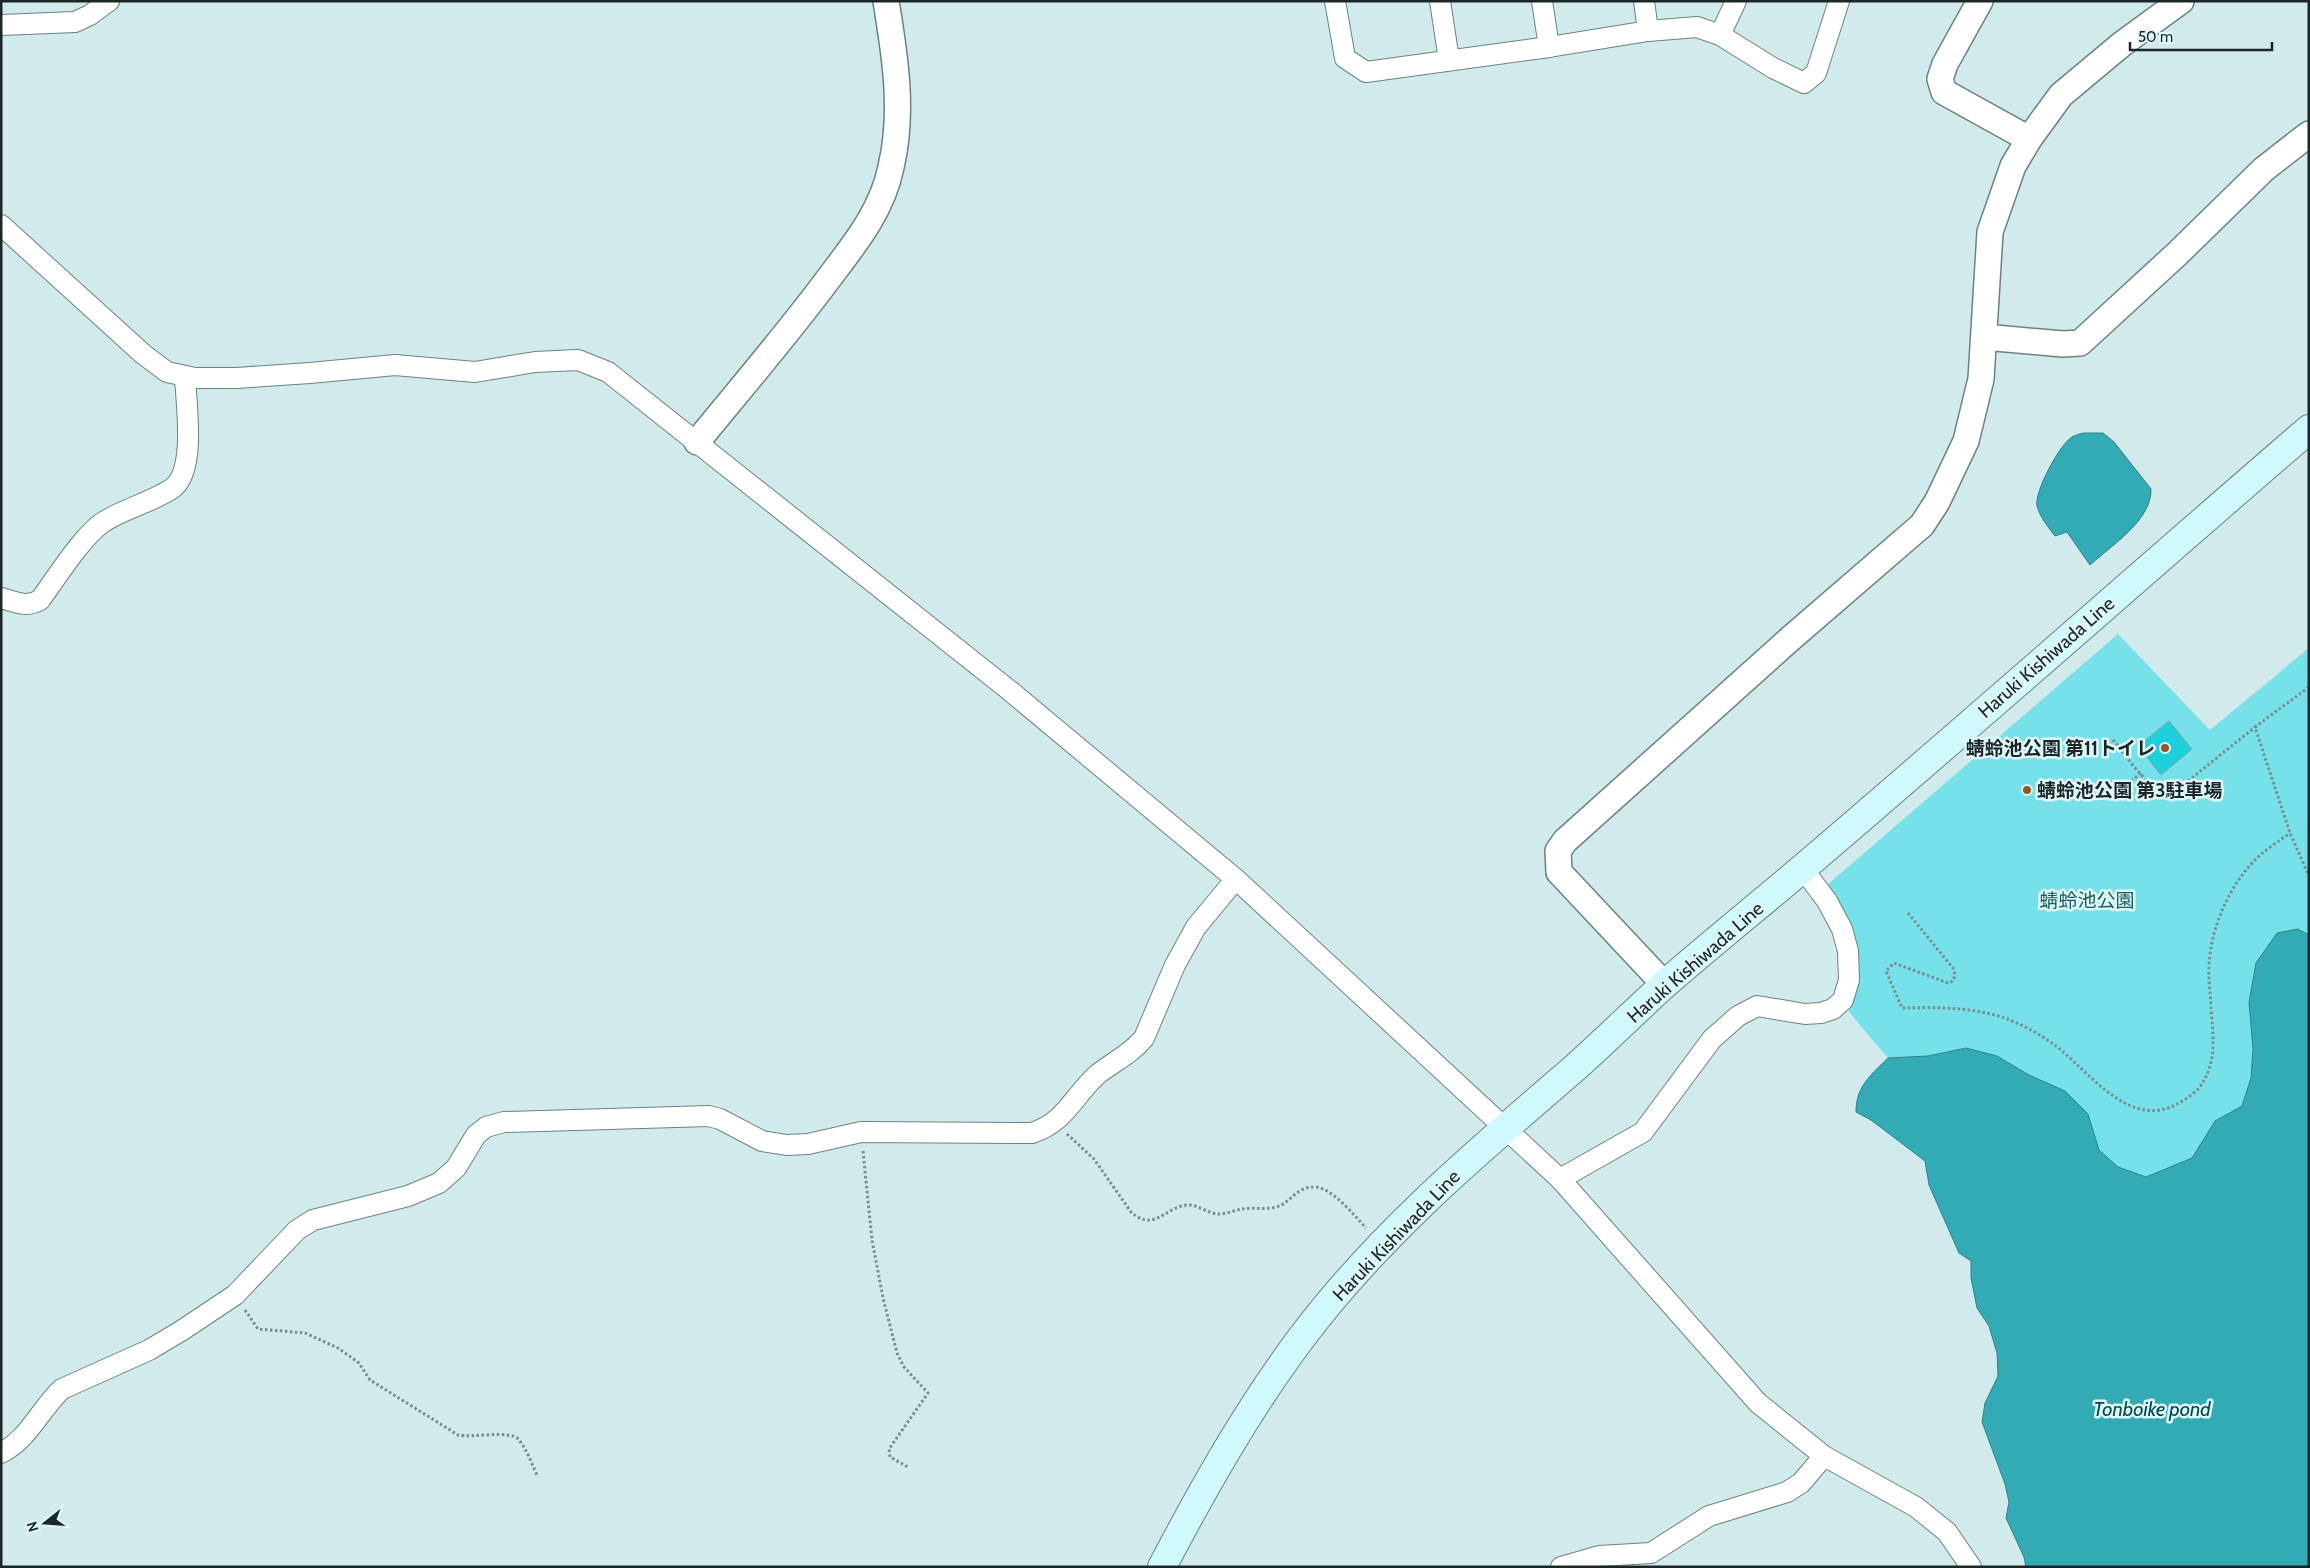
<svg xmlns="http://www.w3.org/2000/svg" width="2310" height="1568" font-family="Cabin,'Noto Sans JP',sans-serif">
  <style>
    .green { fill: #76e1e9 }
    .water { fill: #32abb4; stroke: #2c838a }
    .building { fill: #1ed0db; stroke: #8aa1a3 }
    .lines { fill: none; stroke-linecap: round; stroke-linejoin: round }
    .minor-casing { stroke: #6b8283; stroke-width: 22 }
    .tertiary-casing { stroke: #6b8283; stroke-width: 28 }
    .secondary-casing { stroke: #6b8283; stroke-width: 30 }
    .path { stroke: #7a8c8d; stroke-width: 3; stroke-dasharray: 2.5 2.5; stroke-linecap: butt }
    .minor { stroke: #fff; stroke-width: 20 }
    .tertiary { stroke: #fff; stroke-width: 25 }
    .secondary { stroke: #cff9fc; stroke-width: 28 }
    .poi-dot { fill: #985427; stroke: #def7f9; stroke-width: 2 }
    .labels { text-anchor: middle; stroke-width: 5; stroke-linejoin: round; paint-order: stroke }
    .street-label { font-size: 19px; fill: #1d2627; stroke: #def7f9 }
    .poi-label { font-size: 19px; font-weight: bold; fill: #1d2627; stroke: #def7f9; text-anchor: end }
    .park-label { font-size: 19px; fill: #1b5c60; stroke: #def7f9 }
    .water-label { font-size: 20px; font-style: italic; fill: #004a4f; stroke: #def7f9 }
  </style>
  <rect width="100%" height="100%" fill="#d1eaeb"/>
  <polygon class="green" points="2118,634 2210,730 2309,648 2309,935 2298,929 2249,1002 2253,1049 2251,1078 2242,1106 2215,1121 2192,1158 2146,1177 2118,1167 2098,1149 2088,1114 2065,1091 2029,1075 1997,1056 1966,1048 1928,1056 1888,1058 1849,1012 1856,975 1826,886"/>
  <g class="water">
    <path d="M2083 433H2103L2114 442 2151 489C2152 520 2112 545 2090 565L2067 532 2055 536C2048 527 2040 517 2037 506 2034 492 2060 444 2072 437 2075 435 2080 434 2083 433Z"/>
    <path d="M2298 929 2309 935V1567H2026L2024 1557 2006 1518 2009 1502 2005 1484 1982 1422 1985 1403 1998 1376 1997 1353 1989 1326 1977 1308 1971 1278V1261L1959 1253 1929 1185 1925 1161 1871 1120 1856 1112C1856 1086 1871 1075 1888 1058L1928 1056 1966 1048 1997 1056 2029 1075 2065 1091 2088 1114 2099 1150 2118 1167 2146 1177 2192 1158 2215 1121 2242 1106 2251 1078 2253 1049 2249 1002 2256 963 2277 933Z"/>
  </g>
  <polygon class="building" points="2169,721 2192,749 2161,775 2138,746"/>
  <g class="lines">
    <g class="minor-casing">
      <g id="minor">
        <polyline points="1335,1 1345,58 1366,72 1549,47 1648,31 1697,27 1720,35 1773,68 1804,83 1816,73 1839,1"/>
        <polyline points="1440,1 1449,60"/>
        <polyline points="1542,1 1549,47"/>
        <polyline points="1644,1 1648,31"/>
        <polyline points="1,25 75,22 90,15 109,1"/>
        <polyline points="1720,35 1736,1"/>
        <polyline points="1,225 143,354 167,372 195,378 236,378 310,373 395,365 475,372 535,362 578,360 608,372 1009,690 1238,881 1560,1179 1758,1403 1824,1456 1916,1507 1947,1532 1971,1567"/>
        <path d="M1 598C16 602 26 608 40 600 57 577 81 538 102 523 122 509 156 501 174 487 196 468 186 403 185 376"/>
        <polyline points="1560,1179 1643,1132 1712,1039 1738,1016 1757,1006 1805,1014 1821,1013 1833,1009 1843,1000 1849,980 1848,951 1842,929 1827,901 1803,869"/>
        <path d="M1 1453C29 1439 40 1409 62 1389L149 1350 181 1331 235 1295 297 1230 313 1220 408 1196 439 1183 456 1168 476 1135 486 1127 504 1122 709 1116 720 1119 762 1141 787 1145 808 1144 861 1132 1032 1133C1066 1122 1073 1096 1098 1074 1113 1062 1131 1054 1144 1038L1175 965 1196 927 1230 886"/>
        <polyline points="1561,1567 1599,1556 1651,1553 1709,1516 1787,1492 1801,1483 1824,1456"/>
      </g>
    </g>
    <g class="tertiary-casing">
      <g id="tertiary">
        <polyline points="1980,1 1945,64 1940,79 1944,92 2029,139"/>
        <polyline points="1984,337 2063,344 2080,343 2177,254 2264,169 2309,134"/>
        <path d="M697 442C740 389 785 337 826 282 853 246 882 212 891 167 904 112 895 56 886 1"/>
        <polyline points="1665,985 1559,872 1558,851 1565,841 1790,639 1922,525 1937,502 1966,441 1981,379 1990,232 2013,166 2029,139 2061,95 2122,44 2181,1"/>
      </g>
    </g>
    <g class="secondary-casing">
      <path id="secondary" d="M1162 1567C1204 1487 1248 1409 1302 1337 1378 1236 1475 1154 1569 1073 1602 1044 1633 1013 1665 984 1710 945 1757 907 1803 868 1973 723 2140 575 2309 429"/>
    </g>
    <g class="path">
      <polyline points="2309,687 2255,727 2290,833 2309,876"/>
      <path d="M2113 740C2129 758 2151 798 2177 790L2255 727"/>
      <polyline points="2108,800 2141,773"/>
      <path d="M1908 913 1953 968 1955 975 1953 981 1948 983 1894 963 1886 971 1902 1008C1937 1007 1977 1007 2010 1020 2029 1028 2047 1038 2062 1051 2093 1077 2132 1129 2177 1104 2186 1099 2198 1092 2203 1082 2217 1059 2213 1034 2211 1009 2211 995 2208 981 2209 967 2210 930 2228 888 2254 861 2264 850 2278 842 2290 833"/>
      <path d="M1067 1134 1094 1159 1131 1212C1155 1234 1167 1204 1190 1205 1200 1206 1210 1214 1219 1214 1227 1214 1235 1210 1242 1209 1253 1207 1266 1210 1276 1207 1292 1203 1295 1186 1316 1187 1333 1189 1355 1216 1366 1228"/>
      <polyline points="863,1151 872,1240 883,1298 897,1353 904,1367 928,1393 889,1449 890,1457 908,1467"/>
      <path d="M245 1310 258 1329 305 1333 338 1348 359 1363 370 1380 458 1435C471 1438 511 1430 518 1439 527 1449 532 1465 538 1477"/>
    </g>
    <use href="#minor" class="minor"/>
    <use href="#tertiary" class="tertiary"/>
    <use href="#secondary" class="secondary"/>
  </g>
  <g class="poi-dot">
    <circle cx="2165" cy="748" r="5"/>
    <circle cx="2027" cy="790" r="5"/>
  </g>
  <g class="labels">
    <g class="street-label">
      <text transform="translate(2046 657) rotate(-41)" y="7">Haruki Kishiwada Line</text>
      <text transform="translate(1695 962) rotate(-41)" y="7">Haruki Kishiwada Line</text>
      <text transform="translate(1396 1235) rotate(-46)" y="7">Haruki Kishiwada Line</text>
    </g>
    <g class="poi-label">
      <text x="2155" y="755">蜻蛉池公園 第11トイレ</text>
      <text x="2037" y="797" text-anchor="start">蜻蛉池公園 第3駐車場</text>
    </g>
    <g class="park-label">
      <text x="2087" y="907">蜻蛉池公園</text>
    </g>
    <g class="water-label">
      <text x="2152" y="1416">Tonboike pond</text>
    </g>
  </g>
  <rect width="2310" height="1568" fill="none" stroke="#1d2627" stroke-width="5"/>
  <g transform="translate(45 1523) rotate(253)" stroke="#def7f9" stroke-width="4" paint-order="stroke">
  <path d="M0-4L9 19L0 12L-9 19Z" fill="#1d2627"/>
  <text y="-8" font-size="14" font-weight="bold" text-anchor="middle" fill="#1d2627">N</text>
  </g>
  <path d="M2130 42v8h142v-8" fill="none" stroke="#1d2627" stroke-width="2.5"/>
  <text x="2138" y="42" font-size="15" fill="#1d2627" stroke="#def7f9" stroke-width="4" paint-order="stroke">50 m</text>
</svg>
